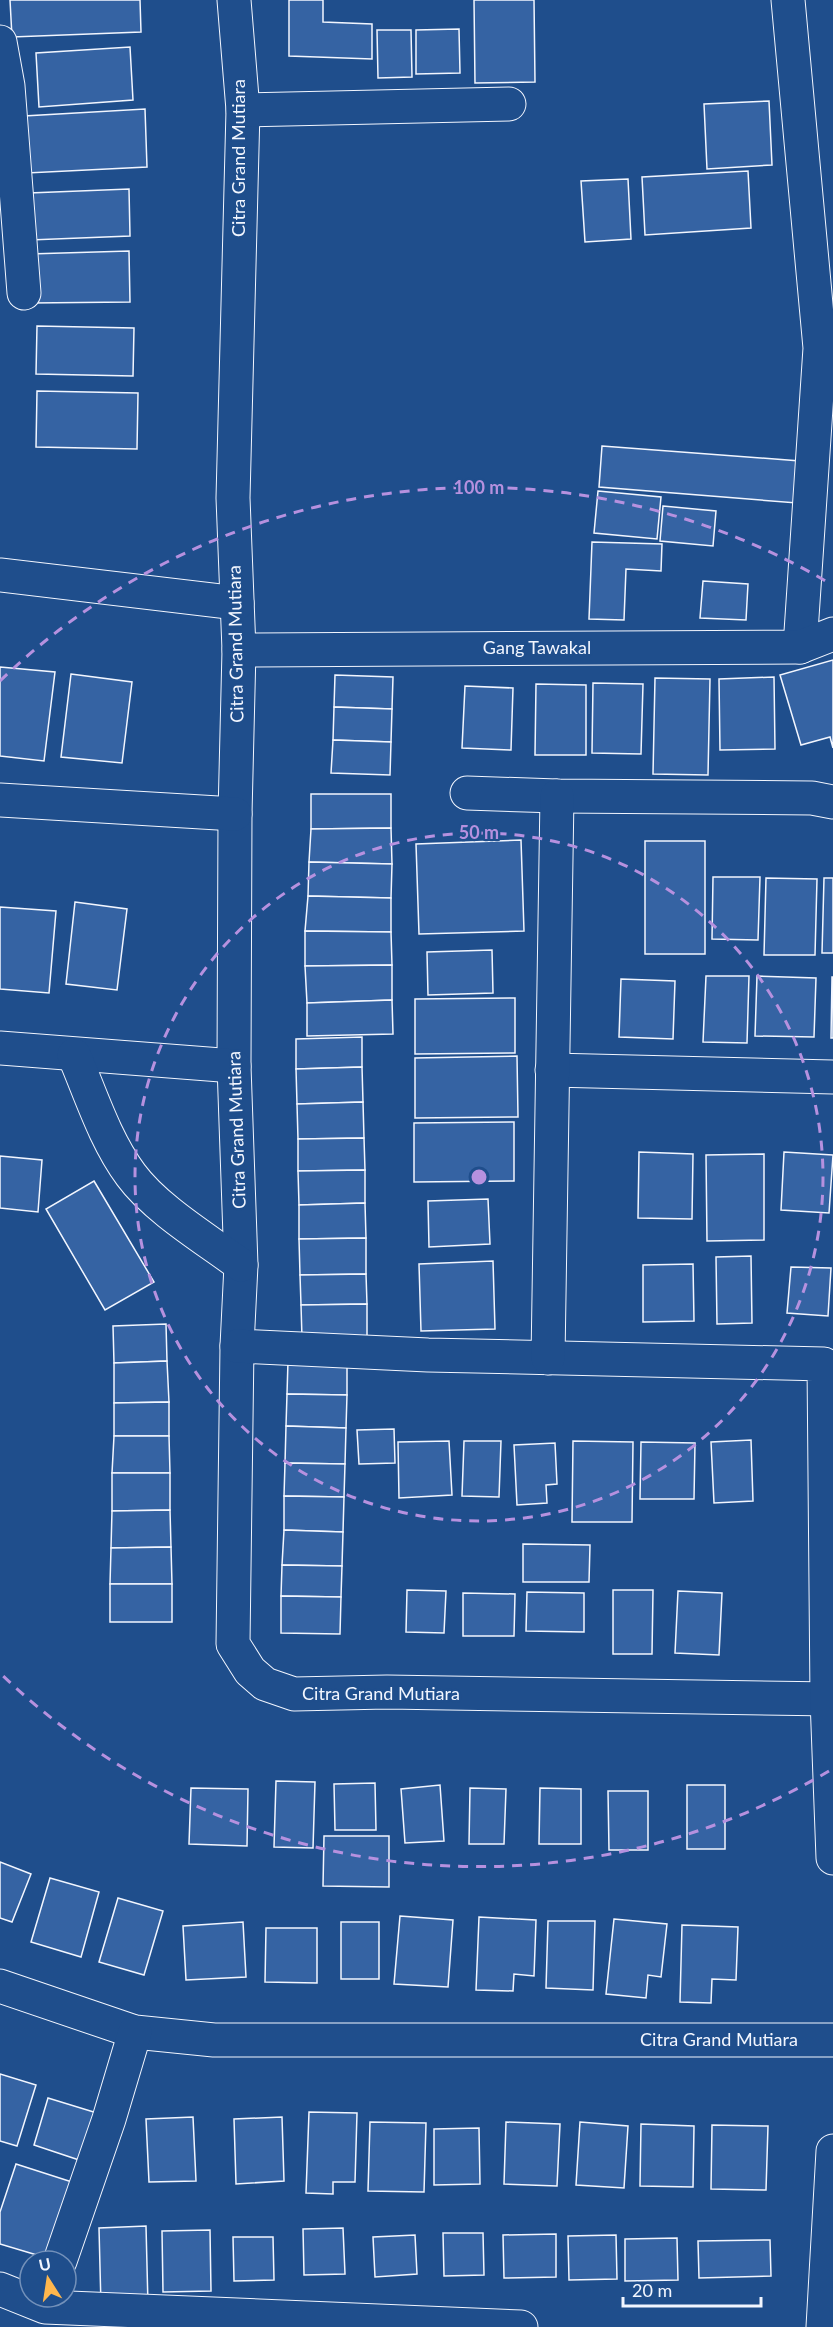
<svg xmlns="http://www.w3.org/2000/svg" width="833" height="2327" font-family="Lato,sans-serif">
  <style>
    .building { fill: #3563a3; stroke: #f2f6ff; stroke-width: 1.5 }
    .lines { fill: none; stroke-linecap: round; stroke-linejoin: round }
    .minor-casing { stroke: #f2f6ff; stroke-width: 35 }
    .minor { stroke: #1f4e8c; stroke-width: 33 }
    .ring { fill: none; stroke: #b691df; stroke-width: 3; stroke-dasharray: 10 8 }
    .labels { text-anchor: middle; stroke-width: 4.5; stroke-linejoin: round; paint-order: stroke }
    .street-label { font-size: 18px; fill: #f2f6ff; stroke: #1f4e8c }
    .centre { fill: #b691df; stroke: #1f4e8c; stroke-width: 3 }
    .ring-label { font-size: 18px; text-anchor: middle; font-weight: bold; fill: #b691df; stroke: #1f4e8c; stroke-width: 4.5; stroke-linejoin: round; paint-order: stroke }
  </style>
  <rect width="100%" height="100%" fill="#1f4e8c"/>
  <g class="building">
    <polygon points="10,0 140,0 141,32 12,37"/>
    <polygon points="289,0 323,0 323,22 372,24 372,59 289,56"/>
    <polygon points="474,0 534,0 535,82 475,83"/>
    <polygon points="459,29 460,73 416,74 416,30"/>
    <polygon points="377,30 411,30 412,77 378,78"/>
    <polygon points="130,47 133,100 39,107 36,53"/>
    <polygon points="769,101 772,165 707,169 704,104"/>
    <polygon points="145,109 147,167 27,173 24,116"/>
    <polygon points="748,171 751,228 645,235 642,177"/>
    <polygon points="628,179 631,239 585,242 581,181"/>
    <polygon points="129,189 130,236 30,240 29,193"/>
    <polygon points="129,251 130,302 31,303 29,254"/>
    <polygon points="37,326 134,328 133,376 36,374"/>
    <polygon points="37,391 138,393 137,449 36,447"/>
    <polygon points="602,446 800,461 797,503 599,487"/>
    <polygon points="598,491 661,497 657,539 594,533"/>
    <polygon points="663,506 716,511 713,546 660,541"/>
    <polygon points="592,542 662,544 661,571 626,569 624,620 589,619"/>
    <polygon points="703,581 748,584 746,620 700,618"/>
    <polygon points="833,660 833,748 830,737 801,745 780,675"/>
    <polygon points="0,667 55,672 44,761 0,756"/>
    <polygon points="71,674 132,682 122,763 61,757"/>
    <polygon points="335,675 393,677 392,709 334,707"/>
    <polygon points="774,677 775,749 720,750 719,679"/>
    <polygon points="655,678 710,679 708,775 653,774"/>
    <polygon points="593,683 643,684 641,754 592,753"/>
    <polygon points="536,684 586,685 586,755 535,755"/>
    <polygon points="465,686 513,688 511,750 462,748"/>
    <polygon points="334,707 392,709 391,742 333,740"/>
    <polygon points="333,740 391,742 390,775 331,773"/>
    <polygon points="311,794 391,794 391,828 311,829"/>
    <polygon points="391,828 392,864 309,862 311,829"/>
    <polygon points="521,840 524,931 419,934 416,844"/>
    <rect x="645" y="841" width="60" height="113"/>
    <polygon points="309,862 392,864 391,898 308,896"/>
    <polygon points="713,877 760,877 758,940 712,939"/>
    <polygon points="766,878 817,879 815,955 764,955"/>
    <polygon points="824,878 833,878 833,953 822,953"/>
    <polygon points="308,896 391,898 391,932 305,931"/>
    <polygon points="75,902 127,909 117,990 66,984"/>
    <polygon points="0,907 56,911 49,993 0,989"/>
    <polygon points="305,931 391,932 392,965 305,966"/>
    <polygon points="492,950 493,993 428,995 427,952"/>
    <polygon points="392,965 392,1000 307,1003 305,966"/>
    <polygon points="706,976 749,976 747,1043 703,1042"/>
    <polygon points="757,976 816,978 814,1037 755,1036"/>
    <polygon points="832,977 833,977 833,1038 831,1038"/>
    <polygon points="621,979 675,981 673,1039 619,1037"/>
    <polygon points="515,998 515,1053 415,1054 415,999"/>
    <polygon points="392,1000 393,1034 307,1036 307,1003"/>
    <polygon points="362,1037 362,1067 296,1069 296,1039"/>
    <polygon points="517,1056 518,1117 415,1118 415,1058"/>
    <polygon points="362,1067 363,1102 297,1104 296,1069"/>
    <polygon points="363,1102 364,1138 298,1139 297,1104"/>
    <polygon points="514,1122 514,1181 414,1182 414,1123"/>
    <polygon points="364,1138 365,1170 298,1171 298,1139"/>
    <polygon points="639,1152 693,1154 692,1219 638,1218"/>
    <polygon points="784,1152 833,1155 829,1213 781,1210"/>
    <polygon points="764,1154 764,1240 707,1241 706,1155"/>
    <polygon points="0,1156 42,1160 38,1212 0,1208"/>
    <polygon points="365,1170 365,1203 299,1205 298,1171"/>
    <polygon points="94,1181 154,1282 105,1310 46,1209"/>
    <polygon points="488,1199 490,1244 429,1247 428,1201"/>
    <polygon points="365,1203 366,1238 299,1239 299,1205"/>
    <polygon points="366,1238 366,1274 300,1275 299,1239"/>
    <polygon points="751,1256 752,1323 717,1324 716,1257"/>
    <polygon points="493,1261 495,1329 421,1331 419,1264"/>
    <polygon points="693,1264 694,1321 643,1322 643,1265"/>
    <polygon points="791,1267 831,1268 828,1316 787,1313"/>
    <polygon points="366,1274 367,1304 301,1305 300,1275"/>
    <polygon points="367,1304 367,1336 302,1338 301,1305"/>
    <polygon points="166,1324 167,1361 114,1363 113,1326"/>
    <polygon points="167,1361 169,1402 114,1403 114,1363"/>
    <polygon points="288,1361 347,1363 347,1395 287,1394"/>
    <polygon points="287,1394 347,1395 346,1428 286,1426"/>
    <polygon points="169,1402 169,1436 114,1436 114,1403"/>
    <polygon points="286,1426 346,1428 345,1464 285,1463"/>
    <polygon points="394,1429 395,1463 359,1464 357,1430"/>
    <polygon points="114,1436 169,1436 170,1473 112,1473"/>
    <polygon points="751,1440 753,1501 714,1503 711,1442"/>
    <polygon points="449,1441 452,1495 399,1498 398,1442"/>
    <polygon points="464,1441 501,1441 499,1497 462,1496"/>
    <polygon points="573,1441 633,1442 632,1522 572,1522"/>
    <polygon points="641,1442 695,1443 694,1499 640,1499"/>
    <polygon points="555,1443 557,1484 546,1485 547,1503 517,1505 514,1445"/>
    <polygon points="285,1463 345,1464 344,1497 284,1496"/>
    <polygon points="112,1473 170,1473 170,1510 112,1511"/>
    <polygon points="284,1496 344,1497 343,1532 284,1530"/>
    <polygon points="170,1510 171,1547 111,1548 112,1511"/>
    <polygon points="284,1530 343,1532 342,1566 282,1565"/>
    <polygon points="523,1544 590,1545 589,1582 523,1582"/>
    <polygon points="171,1547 172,1584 110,1584 111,1548"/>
    <polygon points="282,1565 342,1566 341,1597 281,1596"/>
    <rect x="110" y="1584" width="62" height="38"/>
    <polygon points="407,1590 446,1591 444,1633 406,1632"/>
    <polygon points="613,1590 653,1590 652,1654 613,1654"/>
    <polygon points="678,1591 722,1593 719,1655 675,1653"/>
    <polygon points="527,1592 584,1593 584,1632 526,1631"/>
    <polygon points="463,1593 515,1594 514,1636 463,1636"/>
    <polygon points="281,1596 341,1597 340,1634 281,1633"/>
    <polygon points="276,1781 315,1782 313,1848 274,1847"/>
    <polygon points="375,1783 376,1830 335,1830 334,1784"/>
    <polygon points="440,1785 444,1841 405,1843 401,1789"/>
    <rect x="687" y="1785" width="38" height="64"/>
    <polygon points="191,1788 248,1789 247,1846 189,1844"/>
    <polygon points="470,1788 506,1789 504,1844 469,1844"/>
    <polygon points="540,1788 581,1789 581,1844 539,1844"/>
    <polygon points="608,1791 648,1791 648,1850 609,1850"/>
    <polygon points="324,1836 389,1836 389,1887 323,1886"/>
    <polygon points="0,1862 31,1874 12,1922 0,1918"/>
    <polygon points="50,1878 99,1892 81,1957 31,1942"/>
    <polygon points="118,1898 163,1911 144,1975 99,1962"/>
    <polygon points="400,1916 453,1920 448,1987 394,1984"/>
    <polygon points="479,1917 536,1920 534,1976 514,1974 513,1991 476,1990"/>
    <polygon points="614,1919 667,1924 661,1977 648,1975 646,1998 606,1994"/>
    <polygon points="548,1921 595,1921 593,1990 546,1988"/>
    <polygon points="243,1922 246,1977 186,1980 183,1926"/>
    <rect x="341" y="1922" width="38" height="57"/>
    <polygon points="682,1925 738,1927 736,1980 712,1979 711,2003 680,2002"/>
    <polygon points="266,1928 317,1928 317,1983 265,1982"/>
    <polygon points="0,2074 36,2085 17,2146 0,2141"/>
    <polygon points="48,2098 97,2113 82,2161 34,2145"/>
    <polygon points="309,2112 357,2113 355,2182 333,2182 333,2194 306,2193"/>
    <polygon points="193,2117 196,2181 149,2182 146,2119"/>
    <polygon points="282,2117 284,2181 236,2184 234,2119"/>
    <polygon points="370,2122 426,2123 424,2192 368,2191"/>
    <polygon points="506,2122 560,2124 557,2186 504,2184"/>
    <polygon points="580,2122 628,2126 624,2188 576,2185"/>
    <polygon points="641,2124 694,2126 693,2187 640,2186"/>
    <polygon points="712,2125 768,2126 766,2190 711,2189"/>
    <polygon points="479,2128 480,2184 434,2185 434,2129"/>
    <polygon points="16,2164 72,2182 47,2258 0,2244 0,2212"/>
    <polygon points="146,2226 148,2305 101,2306 99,2228"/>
    <polygon points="343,2228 345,2274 304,2275 303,2229"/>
    <polygon points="210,2230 211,2291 163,2292 162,2231"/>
    <polygon points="443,2233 483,2233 484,2275 444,2276"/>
    <polygon points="556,2234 556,2277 504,2278 503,2235"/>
    <polygon points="415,2235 417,2274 375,2277 373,2237"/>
    <polygon points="616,2235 617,2279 569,2280 568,2236"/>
    <polygon points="233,2237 273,2237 274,2280 234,2281"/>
    <polygon points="677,2238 678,2280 625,2281 625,2239"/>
    <polygon points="770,2240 771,2276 699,2278 698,2241"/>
  </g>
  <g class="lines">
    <g class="minor-casing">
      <g id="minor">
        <polyline points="234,0 243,110 233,498 239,650 235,814 234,1066 241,1265 237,1346 233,1644 250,1671 265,1684 294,1694 387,1692 833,1699"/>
        <polyline points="788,0 820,348 800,647"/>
        <polyline points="0,42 8,86 24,293"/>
        <polyline points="243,110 509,104"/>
        <polyline points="0,575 237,603"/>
        <polyline points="239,650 800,647 833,634"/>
        <polyline points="467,793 557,796 812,798 833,802"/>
        <polyline points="0,800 235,814"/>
        <polyline points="0,1048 234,1066"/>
        <path d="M74 1055C91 1095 105 1140 131 1175 156 1209 206 1239 241 1265"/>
        <polyline points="552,1070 833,1077"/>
        <polyline points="237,1346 428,1355 824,1364 827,1699 833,1858"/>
        <polyline points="548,1358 557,796"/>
        <polyline points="0,1986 135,2032 214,2040 833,2040"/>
        <polyline points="60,2261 109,2119 135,2032"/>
        <polyline points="0,2289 45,2307 521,2327"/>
        <polyline points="823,2327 833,2151"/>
      </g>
    </g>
    <use href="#minor" class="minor"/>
  </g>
  <g class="ring">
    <circle cx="479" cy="1177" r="344"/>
    <path d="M829 1771A689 689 0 0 1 0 1673M0 681A689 689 0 0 1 829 583"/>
  </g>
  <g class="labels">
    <g class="street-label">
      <text transform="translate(239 158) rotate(-90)" y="6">Citra Grand Mutiara</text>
      <text transform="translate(236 644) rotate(-91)" y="6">Citra Grand Mutiara</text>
      <text x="537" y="654">Gang Tawakal</text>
      <text transform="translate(237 1130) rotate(-92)" y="6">Citra Grand Mutiara</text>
      <text x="381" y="1700">Citra Grand Mutiara</text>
      <text x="719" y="2046">Citra Grand Mutiara</text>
    </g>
  </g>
  <circle cx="479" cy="1177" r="9" class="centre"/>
  <g class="ring-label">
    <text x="479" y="494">100 m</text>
    <text x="479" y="839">50 m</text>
  </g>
  <g transform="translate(48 2279) rotate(348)"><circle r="28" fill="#1f4e8c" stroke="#7391ba" stroke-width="1.5"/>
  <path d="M0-4.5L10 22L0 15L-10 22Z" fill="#ffb74d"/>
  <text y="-9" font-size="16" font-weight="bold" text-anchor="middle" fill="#f2f6ff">U</text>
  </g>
  <path d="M623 2297v9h138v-9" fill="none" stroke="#f2f6ff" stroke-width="3"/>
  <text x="632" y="2297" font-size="18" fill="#f2f6ff" stroke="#1f4e8c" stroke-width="4.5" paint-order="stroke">20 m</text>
</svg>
